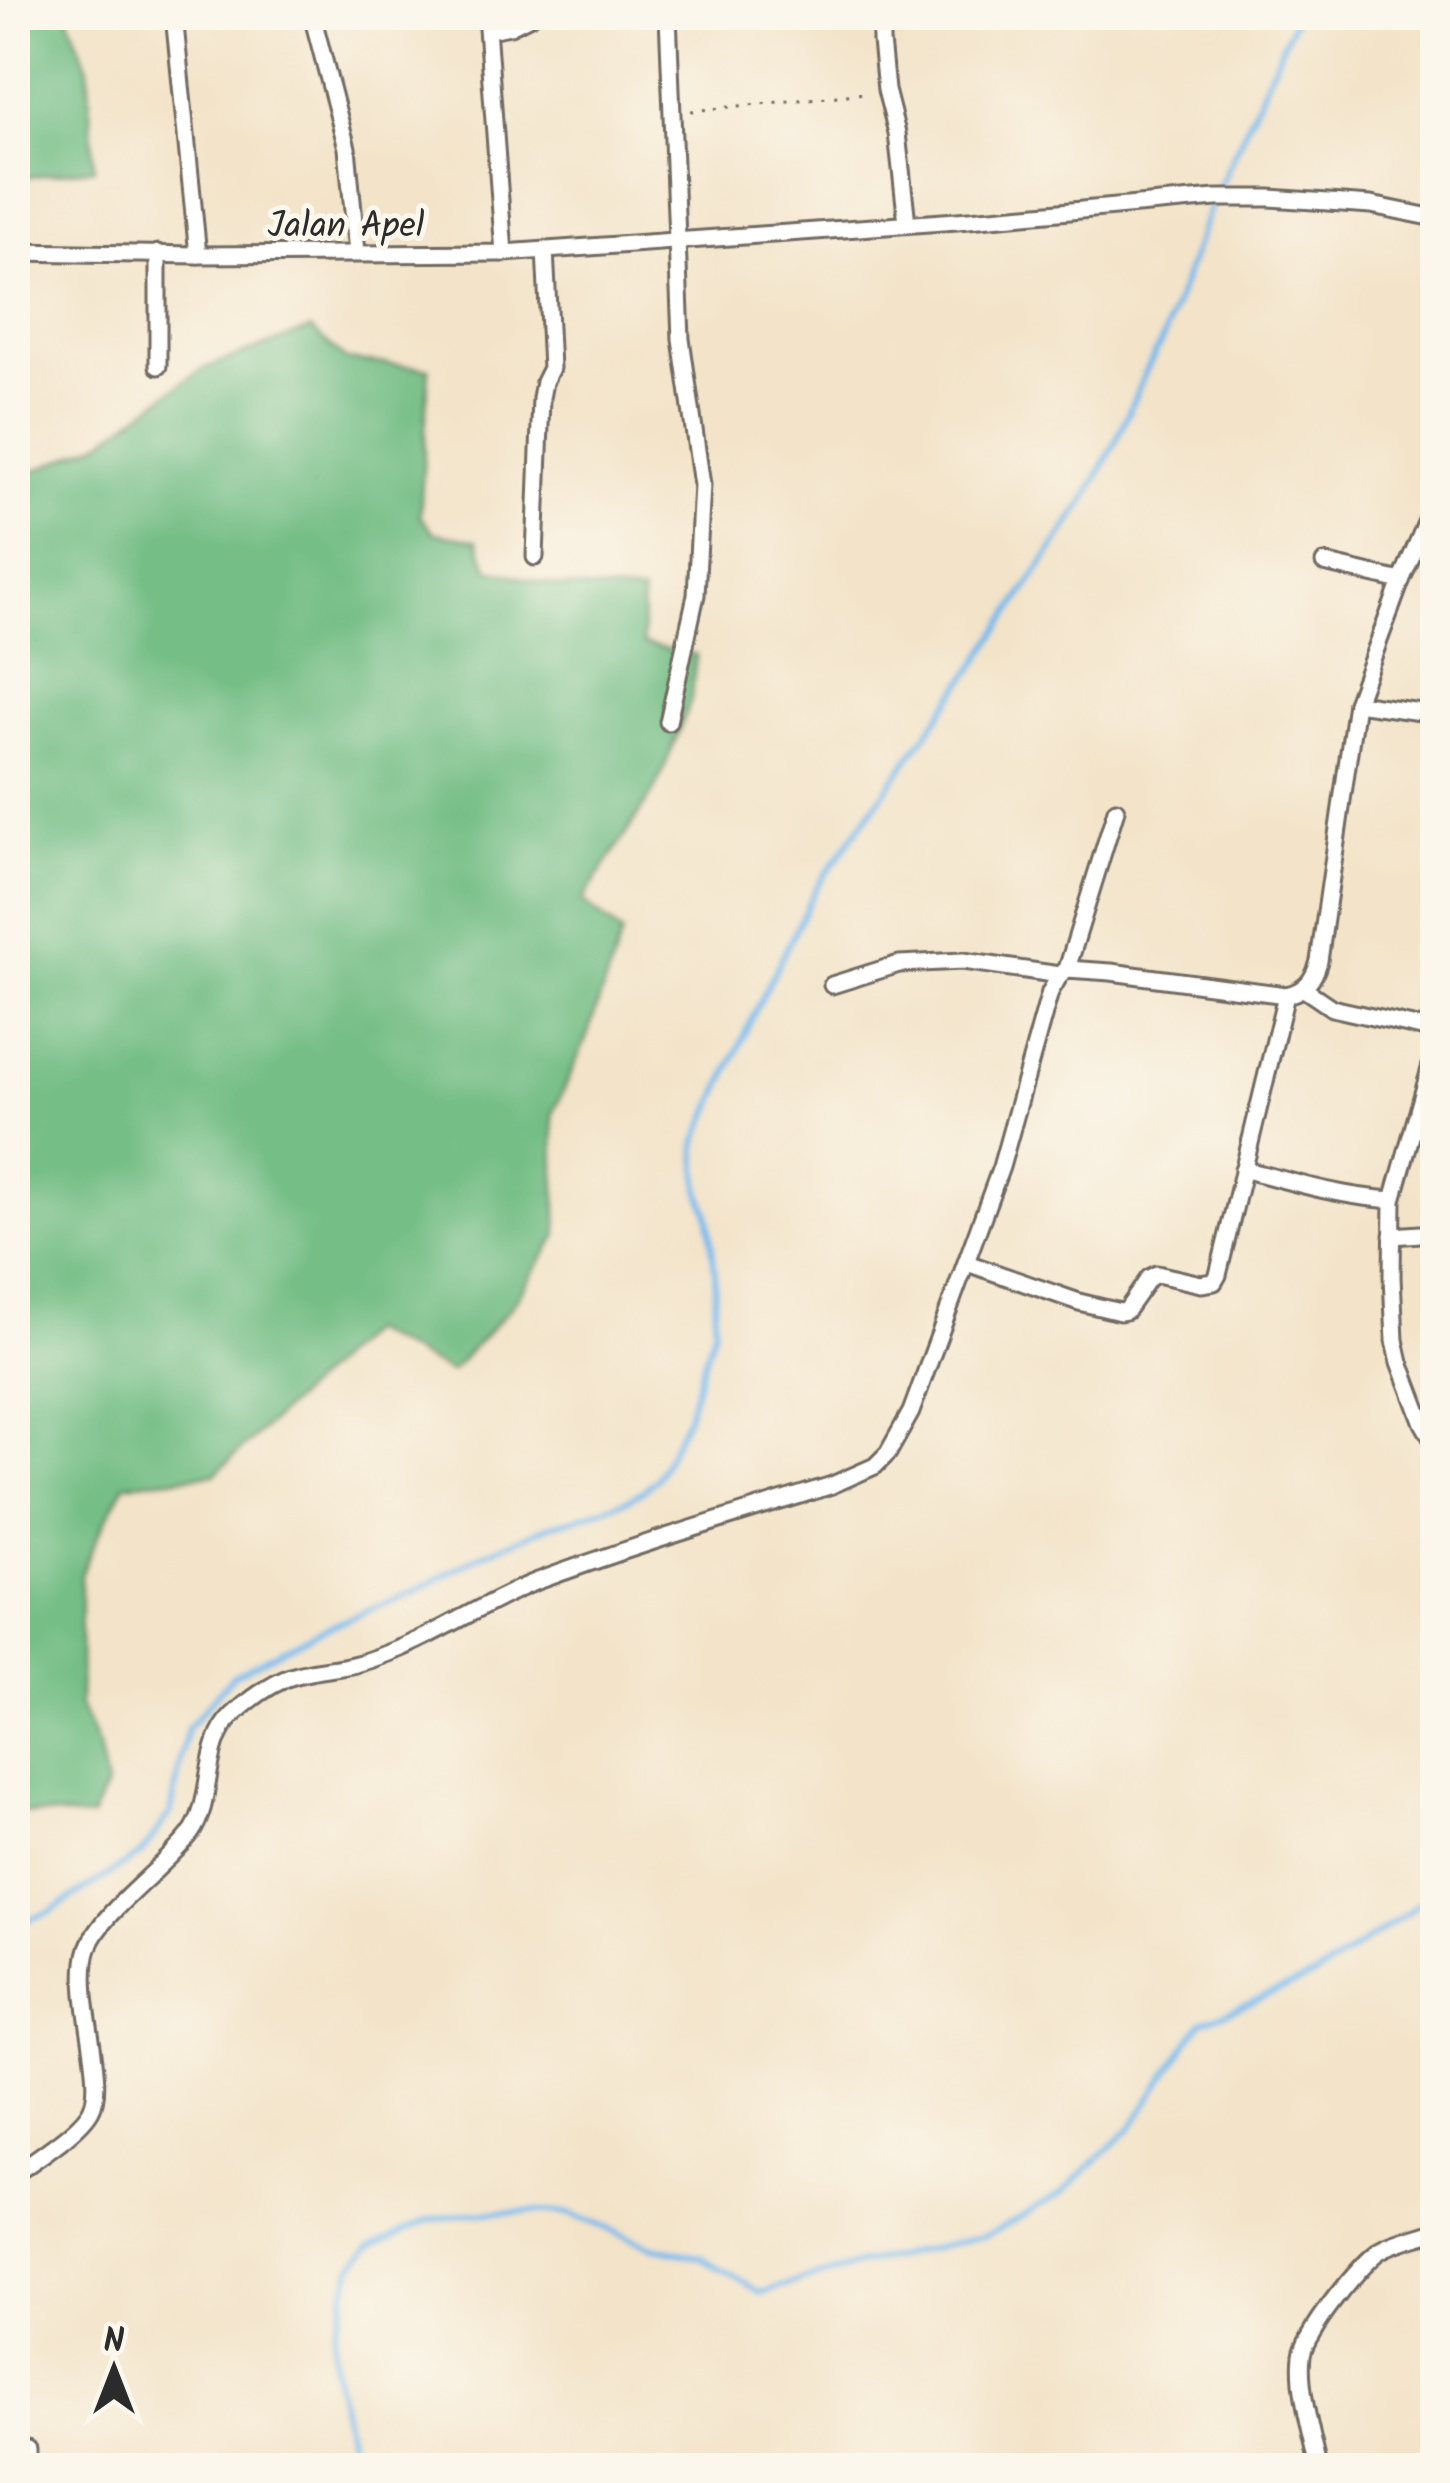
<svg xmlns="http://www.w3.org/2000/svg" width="1450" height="2483" font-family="Kalam,sans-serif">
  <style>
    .forest { fill: #74be86; stroke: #507458; stroke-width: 3 }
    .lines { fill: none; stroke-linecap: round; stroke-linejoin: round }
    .stream { stroke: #76b9ec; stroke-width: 6 }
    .minor-casing { stroke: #716b62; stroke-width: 21 }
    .path { stroke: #716b62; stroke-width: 3; stroke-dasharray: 3 9; stroke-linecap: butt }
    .minor { stroke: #fff; stroke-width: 15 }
    .labels { text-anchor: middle; stroke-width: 10; stroke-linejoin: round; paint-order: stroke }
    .street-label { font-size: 36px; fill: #2b2b2b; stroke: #fbf7ec }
  </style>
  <rect width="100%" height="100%" fill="#fbf7ec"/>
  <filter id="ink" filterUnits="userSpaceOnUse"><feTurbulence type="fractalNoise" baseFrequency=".00833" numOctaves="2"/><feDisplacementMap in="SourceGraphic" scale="24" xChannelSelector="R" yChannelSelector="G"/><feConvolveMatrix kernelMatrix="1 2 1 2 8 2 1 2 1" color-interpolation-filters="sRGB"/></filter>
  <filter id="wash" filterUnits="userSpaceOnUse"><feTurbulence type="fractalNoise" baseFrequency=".004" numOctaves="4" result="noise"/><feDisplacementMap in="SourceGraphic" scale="48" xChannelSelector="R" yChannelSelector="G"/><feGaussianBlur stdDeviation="2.7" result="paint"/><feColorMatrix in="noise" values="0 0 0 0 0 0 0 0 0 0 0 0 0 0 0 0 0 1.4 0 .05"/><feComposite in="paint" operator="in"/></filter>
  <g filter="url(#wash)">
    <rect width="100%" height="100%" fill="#f3e3c8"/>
    <g class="forest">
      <polygon points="15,15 68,15 88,68 94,168 15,179"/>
      <polygon points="311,329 346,360 429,368 420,516 435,533 477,540 489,569 559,587 642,594 643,644 696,655 691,700 657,786 582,901 622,934 586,1039 553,1114 558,1235 511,1307 450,1372 367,1331 215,1474 125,1484 97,1537 81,1575 80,1707 98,1748 106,1787 91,1818 15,1812 15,472 27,474 98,444 202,369"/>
    </g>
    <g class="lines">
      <g class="stream">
        <polyline points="15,1924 50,1912 141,1854 171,1813 187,1729 233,1675 316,1632 417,1590 481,1555 554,1524 574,1519 627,1500 644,1490 657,1478 687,1417 714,1329 715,1272 708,1214 700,1190 696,1145 749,1024 816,888 978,662 1084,503 1116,441 1145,373 1164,336 1207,215 1296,15"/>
        <polyline points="354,2468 335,2370 334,2329 352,2266 369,2247 429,2220 469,2214 536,2211 570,2214 653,2247 701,2258 762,2293 861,2264 987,2235 1061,2194 1132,2127 1201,2022 1314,1977 1408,1912 1428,1894 1435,1882"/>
      </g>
    </g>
  </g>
  <g filter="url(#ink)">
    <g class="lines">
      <g class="minor-casing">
        <g id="minor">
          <polyline points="174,15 198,255"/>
          <polyline points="312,15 347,148 357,253"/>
          <polyline points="486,15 504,253"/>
          <polyline points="881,15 881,41 886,90 897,133 907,223"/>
          <polyline points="488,30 510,26 532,15"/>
          <polyline points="15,252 198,255 504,253 957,221 1216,198 1270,198 1371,205 1435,218"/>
          <polyline points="158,253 158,366"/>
          <polyline points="535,557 541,398 544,382 551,368 545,250"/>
          <polyline points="1324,563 1401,581"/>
          <polyline points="1356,703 1435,714"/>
          <polyline points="668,722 696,595 702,485 681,339 668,15"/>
          <polyline points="1067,969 1116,810"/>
          <polyline points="832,985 899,964 963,961 1060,975"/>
          <polyline points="1304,989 1332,1008 1435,1031"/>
          <polyline points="1435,1051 1393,1200 1392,1277 1395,1340 1400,1362 1423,1423 1435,1444"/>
          <path d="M1243 1169C1292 1182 1341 1197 1393 1200"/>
          <polyline points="1392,1236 1435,1233"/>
          <polyline points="967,1263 1079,1302 1120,1312 1126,1311 1149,1278 1157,1274 1201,1284 1214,1282 1218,1275 1286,995"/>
          <path d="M15 2174C35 2159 80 2131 91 2110 108 2079 73 1994 88 1948 101 1911 165 1868 191 1833 215 1799 201 1746 233 1715 247 1702 267 1687 285 1679 304 1671 327 1670 347 1666 365 1663 383 1655 399 1649 447 1629 490 1599 538 1581 635 1545 734 1516 832 1485L875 1466 888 1453 911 1412 1001 1167 1050 992 1060 975 1067 969 1111 972 1286 995C1305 991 1314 980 1319 961L1356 703 1401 581 1435 502"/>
          <polyline points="28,2468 28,2449"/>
          <path d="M1319 2468C1312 2434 1298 2389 1302 2355 1304 2334 1362 2261 1381 2250 1397 2241 1418 2237 1435 2231"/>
        </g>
      </g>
      <polyline class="path" points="691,111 866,93"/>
      <use href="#minor" class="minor"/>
    </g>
  </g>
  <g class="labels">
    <g class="street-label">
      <text x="346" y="237">Jalan Apel</text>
    </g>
  </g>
  <rect width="1450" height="2483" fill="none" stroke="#fbf7ec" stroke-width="60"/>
  <g transform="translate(114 2369)" stroke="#fbf7ec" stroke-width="9" paint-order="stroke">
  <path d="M0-9L21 45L0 30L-21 45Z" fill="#2b2b2b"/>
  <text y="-18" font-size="33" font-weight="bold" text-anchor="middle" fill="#2b2b2b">N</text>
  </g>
</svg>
